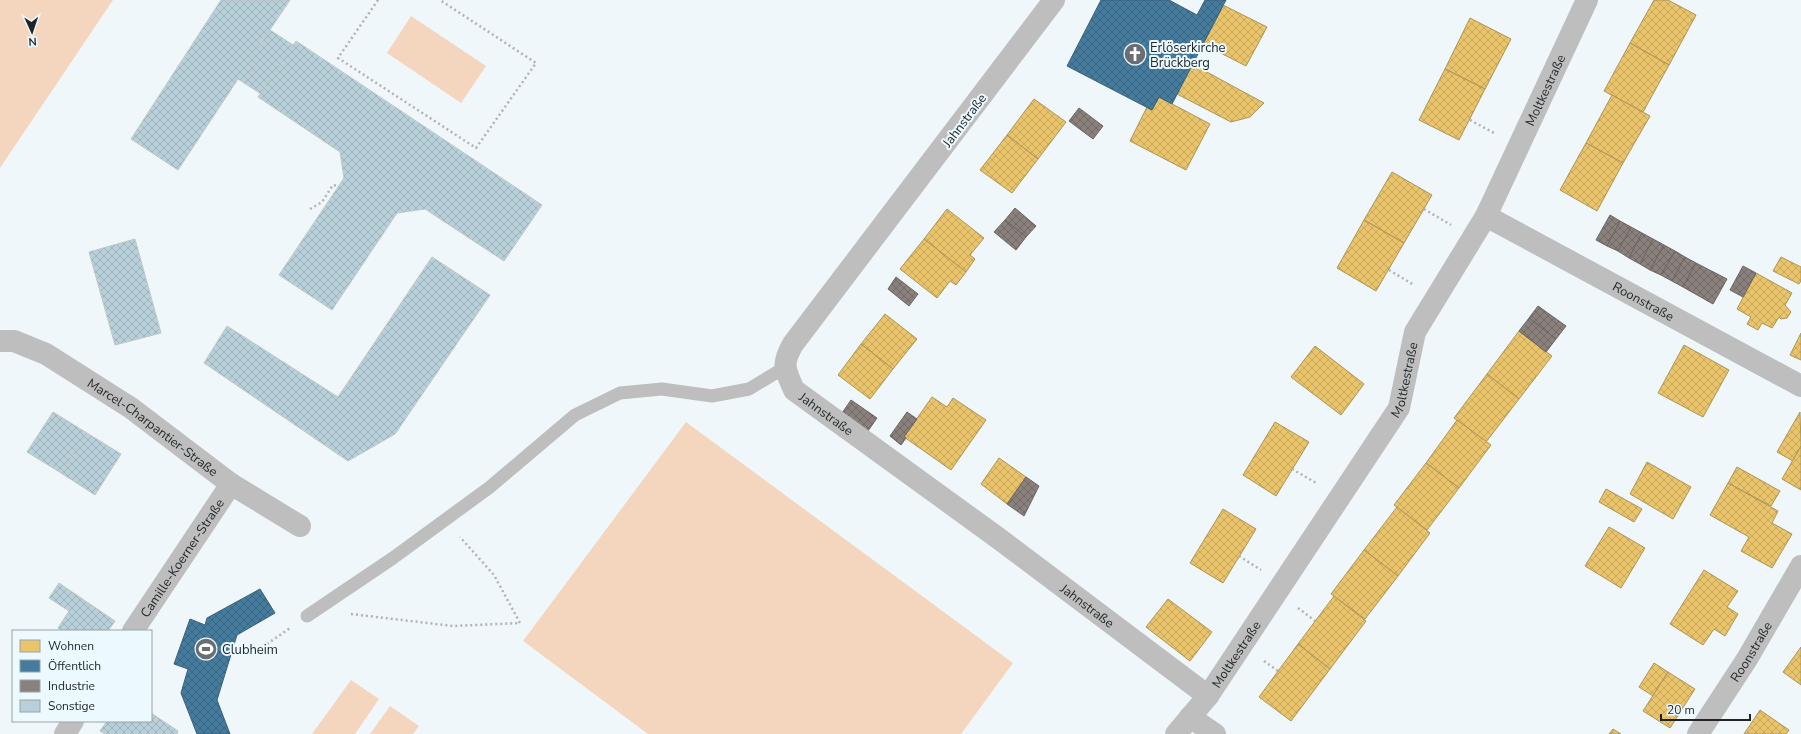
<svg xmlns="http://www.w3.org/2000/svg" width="1801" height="734" font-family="'Nunito Sans',sans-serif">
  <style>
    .pitch { fill: #f4d6bf }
    .homes { fill: url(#homes-cross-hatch); stroke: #ac9456 }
    .public { fill: url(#public-cross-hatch); stroke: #3a617a }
    .industry { fill: url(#industry-cross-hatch); stroke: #6a6562 }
    .building { fill: url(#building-cross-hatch); stroke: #c0c6c8 }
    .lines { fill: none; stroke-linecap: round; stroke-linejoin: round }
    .path { stroke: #b0b2b3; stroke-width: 2.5; stroke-dasharray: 2 3; stroke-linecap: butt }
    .lane { stroke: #bfbebe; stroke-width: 13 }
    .street { stroke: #bfbebe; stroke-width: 22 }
    .labels { text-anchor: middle; stroke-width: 4; stroke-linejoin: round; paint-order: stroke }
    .poi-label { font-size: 13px; fill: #1f2527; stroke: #ecf9fe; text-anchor: start }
    .street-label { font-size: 13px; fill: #1f2527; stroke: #ecf9fe }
  </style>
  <defs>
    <pattern id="homes-cross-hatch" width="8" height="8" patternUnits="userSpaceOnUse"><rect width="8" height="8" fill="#e9c46a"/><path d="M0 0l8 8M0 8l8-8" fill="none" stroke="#c7a85c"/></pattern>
    <pattern id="public-cross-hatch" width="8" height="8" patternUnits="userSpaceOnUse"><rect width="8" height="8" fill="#457b9d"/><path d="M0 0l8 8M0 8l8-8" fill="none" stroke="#396580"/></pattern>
    <pattern id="industry-cross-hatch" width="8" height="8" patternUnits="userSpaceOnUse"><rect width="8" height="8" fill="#8a817c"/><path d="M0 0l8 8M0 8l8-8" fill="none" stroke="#706966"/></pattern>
    <pattern id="building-cross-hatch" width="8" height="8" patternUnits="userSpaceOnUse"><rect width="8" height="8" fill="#b8d0da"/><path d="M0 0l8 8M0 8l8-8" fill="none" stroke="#9eb2bb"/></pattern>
  </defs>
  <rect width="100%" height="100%" fill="#f0f7fa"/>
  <g class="pitch">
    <polygon points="0,0 113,0 0,168"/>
    <polygon points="411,16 486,66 461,103 387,53"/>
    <polygon points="686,422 1013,663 961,734 648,734 523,641"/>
    <polygon points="351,680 379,699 355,734 312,734"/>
    <polygon points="390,706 419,726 413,734 370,734"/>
  </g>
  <g class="homes">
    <polygon points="1654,0 1668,0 1696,15 1669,65 1630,43"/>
    <polygon points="1223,5 1267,27 1246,66 1203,44"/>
    <polygon points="1470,18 1511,39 1485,89 1445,69"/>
    <polygon points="1630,43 1669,65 1643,112 1604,91"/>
    <polygon points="1192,64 1264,103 1250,117 1231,122 1177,94"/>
    <polygon points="1445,69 1485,89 1459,140 1419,120"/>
    <polygon points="1612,95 1650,116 1623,163 1586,143"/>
    <polygon points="1159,97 1210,124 1186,170 1130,141 1147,107 1152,110"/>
    <polygon points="1034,99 1066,122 1038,159 1007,135"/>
    <polygon points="1007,135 1038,159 1012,193 980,170"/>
    <polygon points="1586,143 1623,163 1597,211 1560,190"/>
    <polygon points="1392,172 1432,195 1404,243 1364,220"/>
    <polygon points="947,209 984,238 970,255 975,259 966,272 924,239"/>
    <polygon points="1364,220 1404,243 1376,291 1337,268"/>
    <polygon points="924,239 966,272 956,285 950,281 937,298 900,269"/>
    <polygon points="1781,257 1801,267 1801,281 1799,284 1773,271"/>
    <polygon points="1756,273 1792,293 1785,305 1791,312 1787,318 1781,319 1779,317 1772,328 1762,323 1758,330 1747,324 1751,317 1737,309"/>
    <polygon points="885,314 917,339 893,369 861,344"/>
    <polygon points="1519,331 1552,356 1519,399 1487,374"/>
    <polygon points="1801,333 1801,360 1790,355"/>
    <polygon points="861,344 893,369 870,399 838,375"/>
    <polygon points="1684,345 1729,370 1703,417 1658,393"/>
    <polygon points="1315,346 1364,384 1341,415 1291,377"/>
    <polygon points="1487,374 1519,399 1486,442 1454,418"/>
    <polygon points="932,397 947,407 953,398 986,420 951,470 904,437"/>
    <polygon points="1800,412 1801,446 1793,461 1777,452"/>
    <polygon points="1457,420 1491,445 1459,488 1426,463"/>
    <polygon points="1275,422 1309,442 1276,496 1243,475"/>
    <polygon points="1801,446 1801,490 1782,479"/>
    <polygon points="999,458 1026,477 1007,504 981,484"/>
    <polygon points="1647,462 1691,487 1673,519 1630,494"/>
    <polygon points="1426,463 1459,488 1427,530 1394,505"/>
    <polygon points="1737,467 1780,491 1771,506 1728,483"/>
    <polygon points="1728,483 1778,511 1772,523 1792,534 1772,568 1741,551 1749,537 1710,515"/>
    <polygon points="1606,489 1642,509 1634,522 1599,502"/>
    <polygon points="1397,507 1430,533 1398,576 1364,550"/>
    <polygon points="1223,509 1256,529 1223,583 1190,563"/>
    <polygon points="1609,527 1645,548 1621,588 1585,566"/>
    <polygon points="1364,550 1398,576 1365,619 1331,594"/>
    <polygon points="1704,570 1738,591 1727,607 1738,614 1725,636 1714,629 1703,645 1670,624"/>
    <polygon points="1334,596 1366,621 1330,669 1298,644"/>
    <polygon points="1168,599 1212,632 1190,661 1146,627"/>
    <polygon points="1298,644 1330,669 1291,721 1259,697"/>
    <polygon points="1801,647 1801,685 1783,672"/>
    <polygon points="1654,663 1668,672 1653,696 1639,687"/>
    <polygon points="1668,672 1695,689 1670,728 1643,711"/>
    <polygon points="1760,710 1789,730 1786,734 1744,734"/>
    <polygon points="1613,729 1621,734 1609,734"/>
  </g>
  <g class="public">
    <polygon points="1101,0 1169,0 1197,15 1205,0 1226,0 1172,104 1159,97 1152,110 1067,66"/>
    <polygon points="260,589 275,613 237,635 217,700 230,734 197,734 181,693 188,669 174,664 190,619 205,625 207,618"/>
  </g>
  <g class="industry">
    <polygon points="1079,108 1103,126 1093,139 1069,121"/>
    <polygon points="1015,208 1036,226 1026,237 1005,220"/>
    <polygon points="1610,215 1620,221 1607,246 1596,240"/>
    <polygon points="1005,220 1026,237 1016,250 994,232"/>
    <polygon points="1620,221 1631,227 1618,251 1607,246"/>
    <polygon points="1631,227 1642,233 1629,258 1618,251"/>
    <polygon points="1642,233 1653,239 1640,264 1629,258"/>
    <polygon points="1653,239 1664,245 1650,270 1640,264"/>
    <polygon points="1664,245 1675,251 1661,275 1650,270"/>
    <polygon points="1675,251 1685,257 1672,281 1661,275"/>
    <polygon points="1685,257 1696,263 1683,287 1672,281"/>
    <polygon points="1696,263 1727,279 1713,304 1683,287"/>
    <polygon points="1743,266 1756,273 1743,297 1730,290"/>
    <polygon points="896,277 918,294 909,306 888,289"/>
    <polygon points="1538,306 1566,326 1556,339 1529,318"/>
    <polygon points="1529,318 1556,339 1546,352 1519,331"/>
    <polygon points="851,400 877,418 868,431 842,413"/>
    <polygon points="907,412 917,419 904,437 906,438 901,445 890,436"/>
    <polygon points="1026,477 1039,486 1024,516 1007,504"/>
  </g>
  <g class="building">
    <polygon points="221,0 290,0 249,61 255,66 244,83 238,79 178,170 131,139"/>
    <polygon points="270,30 293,45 261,94 244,83 255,66 249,61"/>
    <polygon points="296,41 542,205 504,261 425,209 397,213 332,310 279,275 344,178 340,152 258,97"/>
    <polygon points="135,239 161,333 115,345 89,252"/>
    <polygon points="432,257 490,295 395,434 348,461 204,363 227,326 338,397"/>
    <polygon points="53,412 87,433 61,473 27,452"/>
    <polygon points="87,433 121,454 95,495 61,473"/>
    <polygon points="59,583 115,621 108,631 63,631 58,628 69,611 49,598"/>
    <polygon points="151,713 178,731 177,734 105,734 100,731 107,721 151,721"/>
  </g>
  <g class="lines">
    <g class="path">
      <polyline points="378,0 338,58 476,148 536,63 440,0"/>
      <polyline points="1470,120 1496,134"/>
      <polyline points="310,209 322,202 333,185 338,186"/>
      <polyline points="1424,209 1451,225"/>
      <polyline points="1389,270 1414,285"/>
      <polyline points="1292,469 1318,484"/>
      <polyline points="1239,556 1261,570"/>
      <polyline points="1298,608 1315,621"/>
      <polyline points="351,614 453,626 520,623 494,575 460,537"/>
      <polyline points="267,644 290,628"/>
      <polyline points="1264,661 1278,671"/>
    </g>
    <polyline class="lane" points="307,616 393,558 490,487 575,415 620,393 662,389 712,396 749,389 784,368"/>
    <g class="street">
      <path id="s1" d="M1054 0 793 344C781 365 785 369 794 390L998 538 1208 696"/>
      <path id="s2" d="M1486 216 1801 386"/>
      <path id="s3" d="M0 341H14L46 354 131 408 231 484 300 526"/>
      <path id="s4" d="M133 631 231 484"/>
      <polyline points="1190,717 1215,734"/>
      <polyline points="65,734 73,721"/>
      <path id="s5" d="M1176 734 1208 696 1399 408 1415 332 1486 216 1587 0"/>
      <path id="s6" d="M1698 734 1747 659 1801 566"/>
    </g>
  </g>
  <defs>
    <g id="church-disc" transform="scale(1.15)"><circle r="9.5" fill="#686e71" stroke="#ecf9fe"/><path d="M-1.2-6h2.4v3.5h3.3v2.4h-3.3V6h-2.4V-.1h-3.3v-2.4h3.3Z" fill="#fff"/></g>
    <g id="stadium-disc" transform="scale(1.15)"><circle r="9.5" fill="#686e71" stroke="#ecf9fe"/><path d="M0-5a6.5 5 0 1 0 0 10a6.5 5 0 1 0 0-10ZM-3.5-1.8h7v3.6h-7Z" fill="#fff"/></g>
  </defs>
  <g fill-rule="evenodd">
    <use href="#church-disc" x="1135" y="54"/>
    <use href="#stadium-disc" x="206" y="649"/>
  </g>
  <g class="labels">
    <g class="poi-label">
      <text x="1150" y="52">Erlöserkirche<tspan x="1150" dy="15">Brückberg</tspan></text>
      <text x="222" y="654">Clubheim</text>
    </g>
    <g class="street-label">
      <text dy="5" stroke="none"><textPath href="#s5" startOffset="748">Moltkestraße</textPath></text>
      <text transform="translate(964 120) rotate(-53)" y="5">Jahnstraße</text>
      <text dy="5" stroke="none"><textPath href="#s2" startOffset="179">Roonstraße</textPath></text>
      <text dy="5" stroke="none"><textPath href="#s5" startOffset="424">Moltkestraße</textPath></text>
      <text dy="5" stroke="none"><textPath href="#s1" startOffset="521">Jahnstraße</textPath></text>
      <text dy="5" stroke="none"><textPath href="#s3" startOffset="178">Marcel-Charpantier-Straße</textPath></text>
      <text dy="5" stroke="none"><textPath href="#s4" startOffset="88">Camille-Koerner-Straße</textPath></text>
      <text dy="5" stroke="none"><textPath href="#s1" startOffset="845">Jahnstraße</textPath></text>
      <text dy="5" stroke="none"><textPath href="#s6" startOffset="98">Roonstraße</textPath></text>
      <text dy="5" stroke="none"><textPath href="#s5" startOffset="100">Moltkestraße</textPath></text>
    </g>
  </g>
  <rect x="12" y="630" width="140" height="92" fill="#ecf9fe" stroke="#9aa4a8"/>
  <rect x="20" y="640" width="20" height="12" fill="#e9c46a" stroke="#9aa4a8"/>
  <text x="48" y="650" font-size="12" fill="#1f2527">Wohnen</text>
  <rect x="20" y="660" width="20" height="12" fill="#457b9d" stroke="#9aa4a8"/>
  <text x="48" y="670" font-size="12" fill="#1f2527">Öffentlich</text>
  <rect x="20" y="680" width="20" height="12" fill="#8a817c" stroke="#9aa4a8"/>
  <text x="48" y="690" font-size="12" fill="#1f2527">Industrie</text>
  <rect x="20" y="700" width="20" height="12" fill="#b8d0da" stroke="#9aa4a8"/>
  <text x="48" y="710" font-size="12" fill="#1f2527">Sonstige</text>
  <g transform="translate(32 32) rotate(177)" stroke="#ecf9fe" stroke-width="3" paint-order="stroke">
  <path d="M0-3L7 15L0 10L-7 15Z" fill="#1f2527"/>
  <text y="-6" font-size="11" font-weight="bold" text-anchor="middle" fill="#1f2527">N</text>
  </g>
  <path d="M1661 714v6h89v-6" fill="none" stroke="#1f2527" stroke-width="2"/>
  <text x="1667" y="714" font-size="12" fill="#1f2527" stroke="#ecf9fe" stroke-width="3" paint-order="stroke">20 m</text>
</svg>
